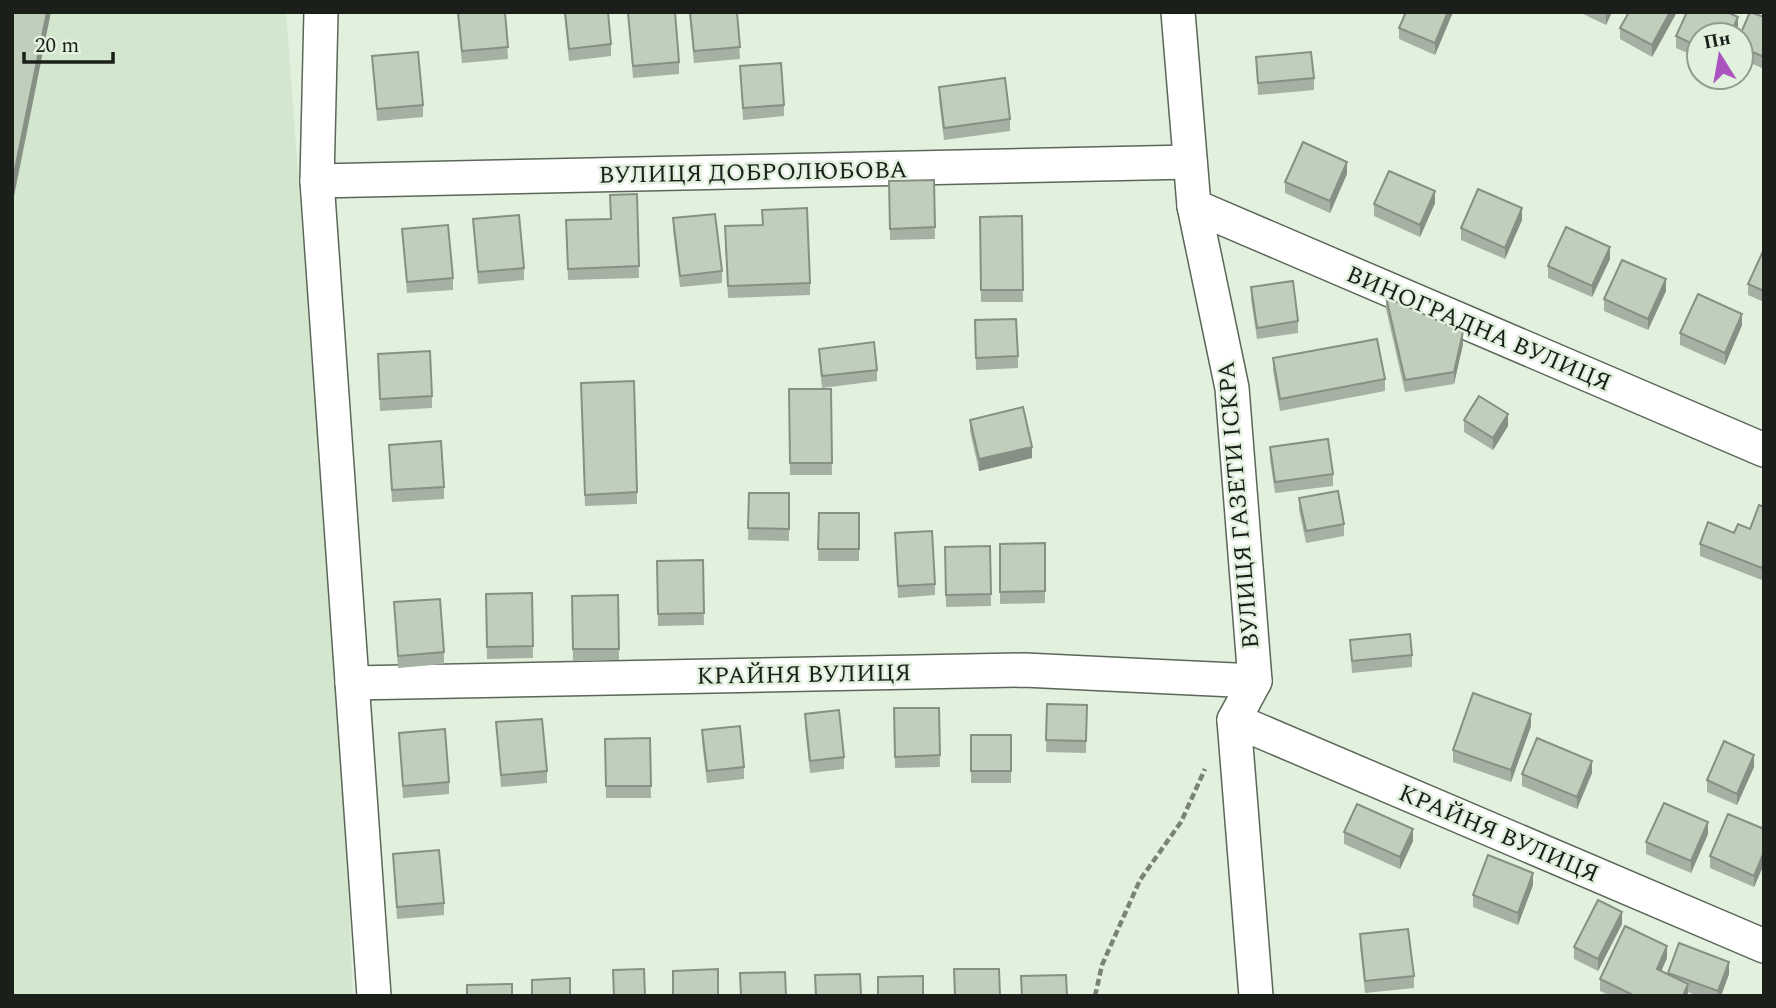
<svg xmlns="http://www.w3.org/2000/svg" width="1776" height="1008" font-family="Spectral,serif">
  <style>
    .built { fill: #d3e7ce }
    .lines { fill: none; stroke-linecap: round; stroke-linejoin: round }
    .minor-casing { stroke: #5b6758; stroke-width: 36 }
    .path { stroke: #798377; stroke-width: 4.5; stroke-dasharray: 7 3.5; stroke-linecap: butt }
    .minor { stroke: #fff; stroke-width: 33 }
    .wall { fill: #a5b1a2 }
    .shaded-wall { fill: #869084 }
    .building { fill: #c0cebc; stroke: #869084; stroke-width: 2 }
    .labels { text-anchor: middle; stroke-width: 5; stroke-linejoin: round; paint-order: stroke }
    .street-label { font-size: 24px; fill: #1a2019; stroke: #e2f0de }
  </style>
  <rect width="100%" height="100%" fill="#e2f0de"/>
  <polygon class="built" points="12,12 286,12 344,790 353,996 12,996"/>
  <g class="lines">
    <g class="minor-casing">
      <g id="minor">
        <polyline points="321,12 317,181 374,996"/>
        <polyline points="1178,12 1194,206 1232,388 1255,681 1234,720 1256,996"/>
        <polyline points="317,181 1190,162"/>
        <polyline points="1194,206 1764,450"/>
        <polyline points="352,683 1024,670 1255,681"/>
        <polyline points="1234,720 1764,946"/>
      </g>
    </g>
    <polyline class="path" points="1095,996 1102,965 1140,880 1181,822 1205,769"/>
    <use href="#minor" class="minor"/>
  </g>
  <g class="wall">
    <polygon points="457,12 505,12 508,59 462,63"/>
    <polygon points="564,12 608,12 611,44 611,56 569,61"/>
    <polygon points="689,12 737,12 740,59 694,63"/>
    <polygon points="1453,12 1435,55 1399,39 1399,28"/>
    <polygon points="1579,12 1612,12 1606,25"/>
    <polygon points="1677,12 1652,57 1620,39 1620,28"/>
    <polygon points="628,13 679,62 679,74 633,78"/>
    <polygon points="1764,17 1764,69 1741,59 1741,35"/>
    <polygon points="1738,29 1735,35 1699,35 1699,58 1676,48 1676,36"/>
    <polygon points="372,56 423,105 423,117 377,121"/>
    <polygon points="1256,57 1314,78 1314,90 1258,95"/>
    <polygon points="740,66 784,105 784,116 743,120"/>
    <polygon points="939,87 1010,119 1010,131 944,140 939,99"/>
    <polygon points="1347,174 1330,213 1285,193 1285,182"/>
    <polygon points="934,180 935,239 890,240 889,181"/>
    <polygon points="637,194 639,278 568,280 566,220 610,219"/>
    <polygon points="1435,203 1420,237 1374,216 1374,204"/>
    <polygon points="1022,216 1023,302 981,302 980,217"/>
    <polygon points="673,218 722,271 722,283 680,287 673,230"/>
    <polygon points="473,219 524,268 524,280 478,284"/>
    <polygon points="1522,220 1505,259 1461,240 1461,228"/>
    <polygon points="762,225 810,283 810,295 728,298 725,238"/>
    <polygon points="402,229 453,278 453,290 407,293"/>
    <polygon points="1764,249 1764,302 1748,295 1748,284"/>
    <polygon points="1610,259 1592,297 1548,278 1548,266"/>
    <polygon points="1251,287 1298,321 1298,333 1257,339 1251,299"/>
    <polygon points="1666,291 1648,330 1604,311 1604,299"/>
    <polygon points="1386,297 1463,344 1454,384 1405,392 1386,309"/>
    <polygon points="975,320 1018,356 1018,368 976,370"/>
    <polygon points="1742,325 1725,365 1680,345 1680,333"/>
    <polygon points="819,349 877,370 877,381 822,388 819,360"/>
    <polygon points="378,354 432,396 432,408 380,411"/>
    <polygon points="1273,358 1385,379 1385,391 1280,411 1273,370"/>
    <polygon points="789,389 831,389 832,475 790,475"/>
    <polygon points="581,395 637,492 637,504 585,506"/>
    <polygon points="970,420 1032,458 979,471 970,431"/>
    <polygon points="1464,420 1508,426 1493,450 1464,432"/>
    <polygon points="389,445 444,487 444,499 392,502"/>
    <polygon points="1270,447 1333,474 1333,486 1275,493 1270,459"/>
    <polygon points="749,493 789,493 789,541 748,540"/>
    <polygon points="1299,498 1344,524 1344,536 1306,543 1299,510"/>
    <polygon points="1764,507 1764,575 1762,580 1700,556 1700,544 1750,529"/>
    <polygon points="819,513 859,513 859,561 818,561"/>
    <polygon points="895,533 935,584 935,595 898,598"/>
    <polygon points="1045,543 1045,603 1000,604 1000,544"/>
    <polygon points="990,546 991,606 946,607 945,547"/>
    <polygon points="703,560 704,625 658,626 657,561"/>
    <polygon points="532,593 533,658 487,659 486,594"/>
    <polygon points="618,595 619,660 573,661 572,596"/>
    <polygon points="394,602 444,652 444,664 398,668"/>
    <polygon points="1350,640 1412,655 1412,667 1352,673"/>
    <polygon points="1047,704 1087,705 1086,753 1046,752"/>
    <polygon points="894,708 939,708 940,767 895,768"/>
    <polygon points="805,714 844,757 844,769 810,773 805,726"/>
    <polygon points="496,722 547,771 547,783 501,787"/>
    <polygon points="1531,726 1511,782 1453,762 1453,750"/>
    <polygon points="702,730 744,767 744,779 707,783 702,742"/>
    <polygon points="399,733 449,782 449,794 403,798"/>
    <rect x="971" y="735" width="40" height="48"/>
    <polygon points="650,738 651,798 606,798 605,739"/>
    <polygon points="1754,767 1737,805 1707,792 1707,780"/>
    <polygon points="1592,773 1577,809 1522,786 1522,774"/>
    <polygon points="1764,829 1764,864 1754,887 1710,868 1710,856"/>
    <polygon points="1344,832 1413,841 1400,869 1344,844"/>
    <polygon points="1708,834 1691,873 1646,854 1646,842"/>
    <polygon points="393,854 444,903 444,915 397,919"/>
    <polygon points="1533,885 1518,925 1473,907 1473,895"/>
    <polygon points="1622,924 1598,971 1574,959 1574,947"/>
    <polygon points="1360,934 1414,976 1414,988 1365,993 1360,946"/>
    <polygon points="1667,958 1661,971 1668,974 1668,973 1729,974 1721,996 1698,996 1688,992 1688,996 1611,996 1600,991 1600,979"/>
  </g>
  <g class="shaded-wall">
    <polygon points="47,12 51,12 12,206 12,184"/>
    <polygon points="1448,12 1453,12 1435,55 1435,43"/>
    <polygon points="1607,12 1612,12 1606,25 1606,13"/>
    <polygon points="1670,12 1677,12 1652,57 1652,45"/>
    <polygon points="1738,17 1738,29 1735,35 1730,35"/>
    <polygon points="1347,162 1347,174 1330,213 1330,201"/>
    <polygon points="1435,191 1435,203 1420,237 1420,225"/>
    <polygon points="1522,208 1522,220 1505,259 1505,248"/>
    <polygon points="1610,247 1610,259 1592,297 1592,286"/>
    <polygon points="1666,279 1666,291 1648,330 1648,319"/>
    <polygon points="1742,314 1742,325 1725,365 1725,353"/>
    <polygon points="1463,332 1463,344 1454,384 1454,372"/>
    <polygon points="1508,414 1508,426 1493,450 1493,438"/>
    <polygon points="1032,447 1032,458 979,471 979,459"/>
    <polygon points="1764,563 1764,575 1762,580 1762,568"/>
    <polygon points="1531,714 1531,726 1511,782 1511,770"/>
    <polygon points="1754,755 1754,767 1737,805 1737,794"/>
    <polygon points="1592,761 1592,773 1577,809 1577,797"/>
    <polygon points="1708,822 1708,834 1691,873 1691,861"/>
    <polygon points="1413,829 1413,841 1400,869 1400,857"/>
    <polygon points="1764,852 1764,864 1754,887 1754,876"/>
    <polygon points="1533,873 1533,885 1518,925 1518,913"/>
    <polygon points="1622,912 1622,924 1598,971 1598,959"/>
    <polygon points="1667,946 1667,958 1657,981 1657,969"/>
    <polygon points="1729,962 1729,974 1721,996 1718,996 1718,991"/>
    <polygon points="1688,984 1688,996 1683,996"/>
  </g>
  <g class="building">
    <polygon points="12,12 47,12 12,184"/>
    <polygon points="458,12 505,12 508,47 462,51"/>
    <polygon points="565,12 608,12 611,44 569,49"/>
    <polygon points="640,12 675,12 679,62 633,66 628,13"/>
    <polygon points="690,12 737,12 740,47 694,51"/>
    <polygon points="1406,12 1448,12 1435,43 1399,28"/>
    <polygon points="1629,12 1670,12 1652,45 1620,28"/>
    <polygon points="1687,12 1727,12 1738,17 1730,35 1699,35 1699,47 1676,36"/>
    <polygon points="1750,12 1764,17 1764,57 1741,47 1741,35 1740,35"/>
    <polygon points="418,52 423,105 377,109 372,56"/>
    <polygon points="1311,52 1314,78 1258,83 1256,57"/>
    <polygon points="781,63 784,105 743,108 740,66"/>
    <polygon points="1005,78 1010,119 944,128 939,87"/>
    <polygon points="1303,142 1347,162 1330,201 1285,182"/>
    <polygon points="1389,171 1435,191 1420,225 1374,204"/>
    <polygon points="934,180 935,227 890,229 889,181"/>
    <polygon points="1478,189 1522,208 1505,248 1461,228"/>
    <polygon points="637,194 639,266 568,269 566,220 611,219 610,195"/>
    <polygon points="807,208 810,283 728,286 725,226 763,225 762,210"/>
    <polygon points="715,214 722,271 680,276 673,218"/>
    <polygon points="519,215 524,268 478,272 473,219"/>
    <polygon points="1022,216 1023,290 981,290 980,217"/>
    <polygon points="448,225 453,278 407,282 402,229"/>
    <polygon points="1566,227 1610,247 1592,286 1548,266"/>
    <polygon points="1764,249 1764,291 1748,284"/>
    <polygon points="1622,260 1666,279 1648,319 1604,299"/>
    <polygon points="1293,281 1298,321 1257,328 1251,287"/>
    <polygon points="1698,294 1742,314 1725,353 1680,333"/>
    <polygon points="1386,297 1463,332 1454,372 1405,380"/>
    <polygon points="1016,319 1018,356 976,358 975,320"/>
    <polygon points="1377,339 1385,379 1280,399 1273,358"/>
    <polygon points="874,342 877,370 822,376 819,349"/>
    <polygon points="430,351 432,396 380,399 378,354"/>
    <polygon points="634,381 637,492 585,495 581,383"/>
    <polygon points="789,389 831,389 832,463 790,463"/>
    <polygon points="1479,396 1508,414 1493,438 1464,420"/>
    <polygon points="1023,407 1032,447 979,459 970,420"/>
    <polygon points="1328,439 1333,474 1275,482 1270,447"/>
    <polygon points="441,441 444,487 392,490 389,445"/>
    <polygon points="1338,491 1344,524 1306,531 1299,498"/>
    <polygon points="749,493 789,493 789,529 748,528"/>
    <polygon points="1759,505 1764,507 1764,563 1762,568 1700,544 1708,522 1734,533 1738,524 1750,529"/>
    <polygon points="819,513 859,513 859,549 818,549"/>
    <polygon points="932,531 935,584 898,586 895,533"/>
    <polygon points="1045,543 1045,591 1000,592 1000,544"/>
    <polygon points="990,546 991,594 946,595 945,547"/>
    <polygon points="703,560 704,613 658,614 657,561"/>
    <polygon points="532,593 533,646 487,647 486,594"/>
    <polygon points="618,595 619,649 573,649 572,596"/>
    <polygon points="440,599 444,652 398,656 394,602"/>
    <polygon points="1410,634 1412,655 1352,661 1350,640"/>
    <polygon points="1473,693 1531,714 1511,770 1453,750"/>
    <polygon points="1047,704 1087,705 1086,741 1046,740"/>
    <polygon points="894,708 939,708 940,755 895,757"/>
    <polygon points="839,710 844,757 810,761 805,714"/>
    <polygon points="542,719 547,771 501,775 496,722"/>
    <polygon points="740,726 744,767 707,771 702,730"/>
    <polygon points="445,729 449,782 403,786 399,733"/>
    <rect x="971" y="735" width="40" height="36"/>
    <polygon points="650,738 651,786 606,786 605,739"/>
    <polygon points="1537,738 1592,761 1577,797 1522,774"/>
    <polygon points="1724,741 1754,755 1737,794 1707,780"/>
    <polygon points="1664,803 1708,822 1691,861 1646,842"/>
    <polygon points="1357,804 1413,829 1400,857 1344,832"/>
    <polygon points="1728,814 1764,829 1764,852 1754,876 1710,856"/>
    <polygon points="439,850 444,903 397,907 393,854"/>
    <polygon points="1488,855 1533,873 1518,913 1473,895"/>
    <polygon points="1598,900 1622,912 1598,959 1574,947"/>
    <polygon points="1625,926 1667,946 1657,969 1688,984 1683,996 1635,996 1600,979"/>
    <polygon points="1408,929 1414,976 1365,981 1360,934"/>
    <polygon points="1679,943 1729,962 1718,991 1668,973"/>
    <polygon points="644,969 645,996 614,996 613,970"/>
    <polygon points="718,969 718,996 673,996 673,971"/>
    <polygon points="954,969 999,969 1000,996 955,996"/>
    <polygon points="785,972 786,996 741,996 740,973"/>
    <polygon points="860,974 861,996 816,996 815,975"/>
    <polygon points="1066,975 1067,996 1022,996 1021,976"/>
    <polygon points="923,976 923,996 878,996 878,977"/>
    <polygon points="570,978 570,996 532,996 532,980"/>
    <polygon points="512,984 512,996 467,996 467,985"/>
  </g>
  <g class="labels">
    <g class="street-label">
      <text transform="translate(753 172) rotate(-1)" y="8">ВУЛИЦЯ ДОБРОЛЮБОВА</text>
      <text transform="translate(1479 328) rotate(23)" y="8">ВИНОГРАДНА ВУЛИЦЯ</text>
      <text transform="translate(1238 505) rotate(-95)" y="8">ВУЛИЦЯ ГАЗЕТИ ІСКРА</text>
      <text transform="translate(804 674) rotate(-1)" y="8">КРАЙНЯ ВУЛИЦЯ</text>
      <text transform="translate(1499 833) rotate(23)" y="8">КРАЙНЯ ВУЛИЦЯ</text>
    </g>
  </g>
  <rect width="1776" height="1008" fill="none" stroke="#1a2019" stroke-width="28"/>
  <g transform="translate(1720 56) rotate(349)"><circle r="33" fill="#e2f0de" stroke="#929d8f" stroke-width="2"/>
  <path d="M0-5L12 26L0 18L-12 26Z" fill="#ab53bf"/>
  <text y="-10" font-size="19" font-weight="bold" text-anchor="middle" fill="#1a2019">Пн</text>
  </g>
  <path d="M24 52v10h89v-10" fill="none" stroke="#1a2019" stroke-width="3.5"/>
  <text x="35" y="52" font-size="21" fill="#1a2019" stroke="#e2f0de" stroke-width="5" paint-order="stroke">20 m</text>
</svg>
